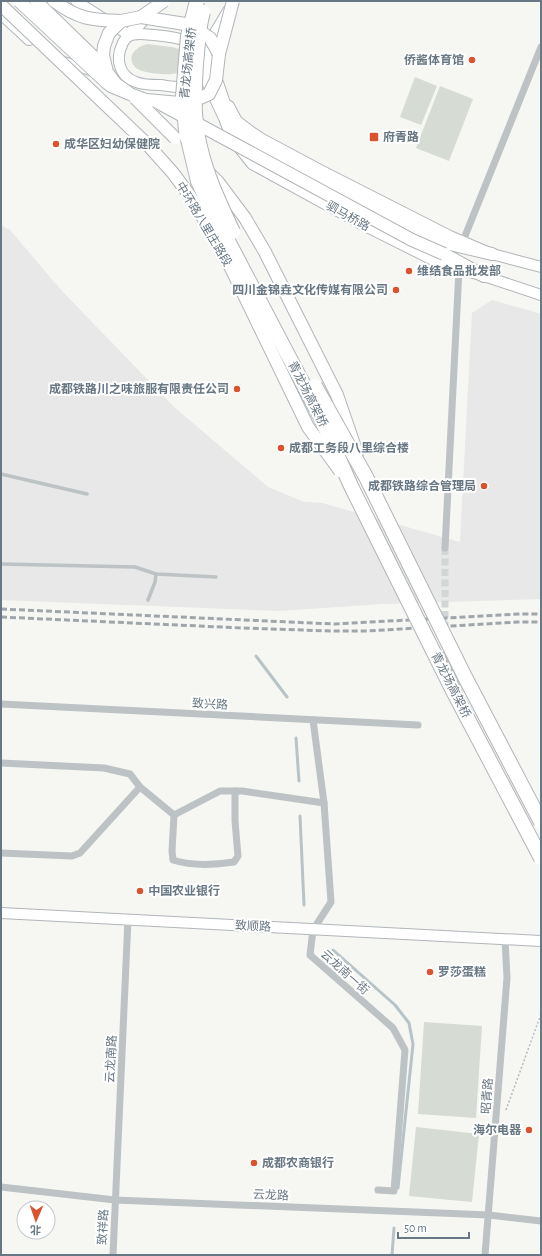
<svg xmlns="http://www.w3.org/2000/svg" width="542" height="1256" font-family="'Alegreya Sans','Noto Sans SC',sans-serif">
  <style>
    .built { fill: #e7e8e7 }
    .green { fill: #d6dbd3 }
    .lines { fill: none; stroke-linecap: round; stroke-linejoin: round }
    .stream { stroke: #b7c3c7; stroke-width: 3 }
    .street-tunnel { stroke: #d2d6d7; stroke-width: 7; stroke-dasharray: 7 3.5; stroke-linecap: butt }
    .secondary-casing { stroke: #b0b6ba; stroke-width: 12 }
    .primary-casing { stroke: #b1b6ba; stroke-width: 14 }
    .path { stroke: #b8bbbd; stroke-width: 1.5; stroke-dasharray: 2 2; stroke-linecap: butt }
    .lane { stroke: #bdc2c5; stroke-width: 3.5 }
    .street { stroke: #bdc2c5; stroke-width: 7 }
    .secondary { stroke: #fff; stroke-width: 10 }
    .primary { stroke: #fff; stroke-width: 12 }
    .rail { stroke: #9fa6ab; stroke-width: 3; stroke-dasharray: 6 3; stroke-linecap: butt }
    .primary-bridge-casing { stroke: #b1b6ba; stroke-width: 14; stroke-linecap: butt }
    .highway-bridge-casing { stroke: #b1b5b8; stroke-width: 16; stroke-linecap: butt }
    .primary-bridge { stroke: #fff; stroke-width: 12 }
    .highway-bridge { stroke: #fff; stroke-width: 14 }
    .poi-dot { fill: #db522e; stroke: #fff; stroke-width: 1.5 }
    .labels { text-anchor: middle; stroke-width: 4; stroke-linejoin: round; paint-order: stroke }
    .poi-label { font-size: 12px; font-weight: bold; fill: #677783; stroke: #fff; text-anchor: start }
    .street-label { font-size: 12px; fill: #677783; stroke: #fff }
  </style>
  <rect width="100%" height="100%" fill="#f6f6f3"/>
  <polygon class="built" points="1,225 10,230 61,290 174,407 268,487 304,502 322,503 460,542 472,313 492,300 541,314 541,599 382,604 279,611 1,600"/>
  <g class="green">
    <path d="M147 44 172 47 179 49 183 55V68C179 71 177 74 172 74 164 75 140 73 135 67 126 56 136 47 147 44Z"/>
    <polygon points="415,77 437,86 421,125 400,117"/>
    <polygon points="440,86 473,99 449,161 416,148"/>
    <polygon points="424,1022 482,1026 476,1118 418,1114"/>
    <polygon points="416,1127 479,1134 472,1202 409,1196"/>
  </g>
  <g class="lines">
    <g class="stream">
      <polyline points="256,656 287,697"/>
      <polyline points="296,738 299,781"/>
      <polyline points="300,816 304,905"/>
      <polyline points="333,950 395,1005 409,1023 413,1044 398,1188"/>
      <polyline points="392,1255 394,1228"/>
    </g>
    <polyline class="street-tunnel" points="445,548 445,630"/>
    <g class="secondary-casing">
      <g id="secondary">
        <polyline points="76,1 129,35"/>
        <polyline points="1,14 29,40"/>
        <path d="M139 34C157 35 213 37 207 66 206 75 199 82 190 85 181 89 170 86 160 85 152 85 143 85 136 82 120 77 115 60 122 45 123 42 126 38 129 35Z"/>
        <polyline points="60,61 94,71"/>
        <polyline points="208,64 217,81"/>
        <polyline points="204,76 224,118 232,139 252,164 365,226 441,264 484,276 541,295"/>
        <polyline points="229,106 237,121 250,131 262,139 322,171 450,236 492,254 541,267"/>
        <polyline points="1,913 541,941"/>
      </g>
    </g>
    <g class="primary-casing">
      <g id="primary">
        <polyline points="129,35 150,12"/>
        <polyline points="205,51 229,11"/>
        <polyline points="216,80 230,121 238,132 249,140 417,231 450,244 492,254"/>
        <polyline points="207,171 218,182 245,218 265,252 337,395 357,453"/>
        <polyline points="444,254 484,276"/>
      </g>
    </g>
    <polyline class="path" points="506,1110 541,1014"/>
    <g class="lane">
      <polyline points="1,474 87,494"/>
      <polyline points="1,564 135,567 156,574 216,577"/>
      <polyline points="148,600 155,582 156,574"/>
    </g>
    <g class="street">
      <polyline points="463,241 541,47"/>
      <polyline points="445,548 459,269"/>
      <polyline points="445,655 453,674 465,687"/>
      <polyline points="1,704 418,725"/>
      <polyline points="313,720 324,803 331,902 313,930 310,955 393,1028 405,1050 394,1191 378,1190"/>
      <polyline points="1,763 104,768 130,774 140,787 174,815 220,791 242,791 324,803"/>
      <path d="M174 815 172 851 173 860C192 866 215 865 234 862L238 856 235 821V791"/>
      <polyline points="1,853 72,856 80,853 140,787"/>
      <polyline points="1,1187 115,1200 489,1215 541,1221"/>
      <polyline points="113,1255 128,919"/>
      <polyline points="485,1255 507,978 505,939"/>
    </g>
    <use href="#secondary" class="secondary"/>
    <use href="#primary" class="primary"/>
    <g class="rail">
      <polyline points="1,609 334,624 520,614 541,614"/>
      <polyline points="1,617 243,628 331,631 367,631 518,622 541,622"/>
    </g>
    <g class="primary-bridge-casing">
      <g id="primary-bridge">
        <polyline points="19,1 106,82 111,86 130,94 146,100 180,103 191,102 209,94 216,80 219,54 210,38 201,32 185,24 141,17 121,21 109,33 104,46 103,55 107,72 116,84 130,94"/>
        <polyline points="36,1 105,68"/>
        <path d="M54 1C78 19 91 20 121 21"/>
        <polyline points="1,5 148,145 173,173 190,196 214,236 230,266 308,427 340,471"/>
        <polyline points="141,17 164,1"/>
        <polyline points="219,54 233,1"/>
        <polyline points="135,98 175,138"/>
        <polyline points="159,103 412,240 444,254"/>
      </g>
    </g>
    <g class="highway-bridge-casing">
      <g id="highway-bridge">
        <polyline points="197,1 188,36 183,97 186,131 198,181 211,209 227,239 320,416 351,486 451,687 541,858"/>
        <path d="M203 12C198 28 198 47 196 64 195 80 194 96 195 113 197 155 215 194 233 232"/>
        <polyline points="315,386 366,477 465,677 541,822"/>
      </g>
    </g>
    <use href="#primary-bridge" class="primary-bridge"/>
    <use href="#highway-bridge" class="highway-bridge"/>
  </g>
  <g class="poi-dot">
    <circle cx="472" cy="60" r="4"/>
    <rect x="369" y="132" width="10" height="10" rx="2"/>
    <circle cx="56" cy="144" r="4"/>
    <circle cx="409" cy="271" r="4"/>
    <circle cx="396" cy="290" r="4"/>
    <circle cx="237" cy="389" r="4"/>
    <circle cx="281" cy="448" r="4"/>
    <circle cx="484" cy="486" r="4"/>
    <circle cx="140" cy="891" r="4"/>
    <circle cx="430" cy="972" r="4"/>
    <circle cx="529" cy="1130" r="4"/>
    <circle cx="254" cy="1163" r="4"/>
  </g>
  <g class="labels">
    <g class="poi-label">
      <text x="464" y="64" text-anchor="end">侨酱体育馆</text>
      <text x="383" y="141">府青路</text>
      <text x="64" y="148">成华区妇幼保健院</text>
      <text x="417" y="275">维结食品批发部</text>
      <text x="388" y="294" text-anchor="end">四川金锦垚文化传媒有限公司</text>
      <text x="229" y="393" text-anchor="end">成都铁路川之味旅服有限责任公司</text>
      <text x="289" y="452">成都工务段八里综合楼</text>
      <text x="476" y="490" text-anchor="end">成都铁路综合管理局</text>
      <text x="148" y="895">中国农业银行</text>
      <text x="438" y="976">罗莎蛋糕</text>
      <text x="521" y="1134" text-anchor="end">海尔电器</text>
      <text x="262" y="1167">成都农商银行</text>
    </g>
    <g class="street-label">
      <text transform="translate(188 63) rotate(-84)" y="4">青龙场高架桥</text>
      <text transform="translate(348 216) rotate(29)" y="4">驷马桥路</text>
      <text transform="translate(204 224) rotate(59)" y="4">中环路八里庄路段</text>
      <text transform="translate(308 394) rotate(63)" y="4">青龙场高架桥</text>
      <text transform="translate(451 685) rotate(63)" y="4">青龙场高架桥</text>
      <text transform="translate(210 704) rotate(3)" y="4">致兴路</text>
      <text transform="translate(253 926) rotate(3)" y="4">致顺路</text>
      <text transform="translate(345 972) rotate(42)" y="4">云龙南一街</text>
      <text transform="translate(111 1059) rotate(-87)" y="4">云龙南路</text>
      <text transform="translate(487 1096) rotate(-86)" y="4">昭青路</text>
      <text transform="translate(271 1195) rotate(2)" y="4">云龙路</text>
      <text transform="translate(103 1227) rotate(-87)" y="4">致祥路</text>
    </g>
  </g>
  <rect width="542" height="1256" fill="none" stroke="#677783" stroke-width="4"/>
  <g transform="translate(36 1220) rotate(182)"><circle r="19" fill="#ffffff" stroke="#c2c9cd"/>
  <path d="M0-3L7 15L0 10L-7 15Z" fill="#db522e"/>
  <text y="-6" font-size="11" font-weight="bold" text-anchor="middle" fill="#677783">北</text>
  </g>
  <path d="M398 1232v6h71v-6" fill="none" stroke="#677783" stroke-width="2"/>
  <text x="404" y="1232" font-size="12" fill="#677783" stroke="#ffffff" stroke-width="3" paint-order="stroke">50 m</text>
</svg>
